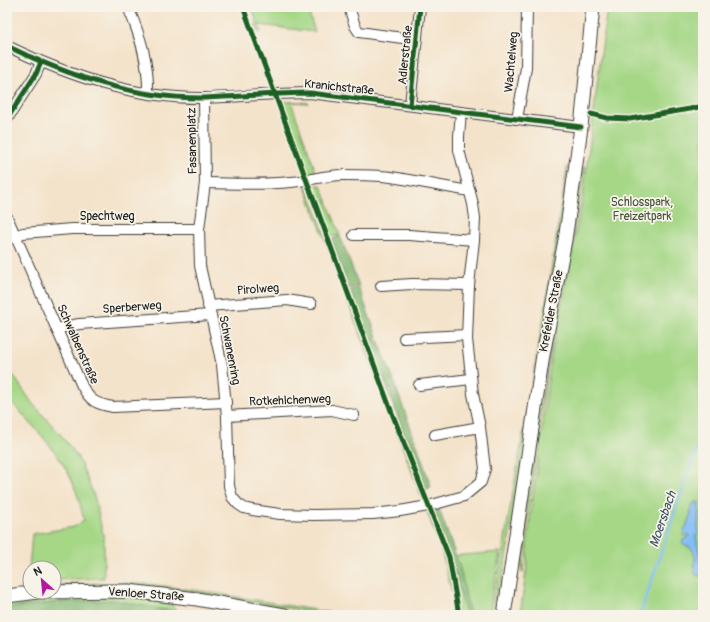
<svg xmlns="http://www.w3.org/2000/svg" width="710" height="622" font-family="Pangolin,sans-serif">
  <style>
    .green { fill: #a5d786; stroke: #607a51 }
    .forest { fill: #84b873; stroke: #506a48 }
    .water { fill: #82bdf4; stroke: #4f6c88 }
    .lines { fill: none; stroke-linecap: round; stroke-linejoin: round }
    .stream { stroke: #82bdf4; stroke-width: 2.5 }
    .minor-casing { stroke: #3c3a36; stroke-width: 12 }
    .major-casing { stroke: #3c3a36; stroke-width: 15 }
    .minor { stroke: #fff; stroke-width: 10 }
    .major { stroke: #fff; stroke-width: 13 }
    .cycleway-casing { stroke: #f7f3e8; stroke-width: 8 }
    .cycleway { stroke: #1b5e20; stroke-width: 5 }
    .labels { text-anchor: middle; stroke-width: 3.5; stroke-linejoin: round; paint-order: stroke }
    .street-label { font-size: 12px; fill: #1c1c1c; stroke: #f7f3e8 }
    .park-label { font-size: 12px; fill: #45543c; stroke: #f7f3e8 }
    .water-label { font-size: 13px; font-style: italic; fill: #405468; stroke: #f7f3e8 }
  </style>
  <rect width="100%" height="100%" fill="#f7f3e8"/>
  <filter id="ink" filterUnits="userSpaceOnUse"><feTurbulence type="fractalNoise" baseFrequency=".025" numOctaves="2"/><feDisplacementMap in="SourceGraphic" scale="8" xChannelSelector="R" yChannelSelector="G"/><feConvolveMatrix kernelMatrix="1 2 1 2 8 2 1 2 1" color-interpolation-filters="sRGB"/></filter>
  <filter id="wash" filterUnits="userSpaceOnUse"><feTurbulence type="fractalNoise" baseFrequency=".012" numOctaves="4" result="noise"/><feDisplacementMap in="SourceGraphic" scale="16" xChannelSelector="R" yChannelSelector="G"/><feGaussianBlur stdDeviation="0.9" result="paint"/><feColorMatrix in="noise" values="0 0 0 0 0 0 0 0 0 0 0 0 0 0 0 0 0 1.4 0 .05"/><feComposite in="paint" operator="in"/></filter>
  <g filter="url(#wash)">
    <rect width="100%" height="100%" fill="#f4e3cb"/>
    <g class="green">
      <polygon points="252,7 307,7 315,32 259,25 261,33 253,29 252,26 258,25"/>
      <polygon points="607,7 703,7 703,615 520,615 527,565 527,544 551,359 583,196"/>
      <path d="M280 102C289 101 299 102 309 103L291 102 316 172 306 173Z"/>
      <path d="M569 165C549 316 520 465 497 615H493L492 612 546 303 567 167Z"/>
      <polygon points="582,167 585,167 572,242 547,370 526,532 523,573 522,572 520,554 521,541 537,421"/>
      <polygon points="321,185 340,235 330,236 311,186"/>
      <polygon points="305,187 307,187 309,191 347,293 345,293"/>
      <polygon points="345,295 347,295 388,404 387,404"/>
      <path d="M7 366 32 403 60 434 77 456 84 471 95 499 104 539V578L54 580V568H30V580H28L32 534 74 527 84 521C80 500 73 479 61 461 46 438 25 418 7 397Z"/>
      <polygon points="387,406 389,406 424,499 422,499"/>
      <polygon points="427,512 429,513 452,577 456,592 452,593 441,549"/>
      <polygon points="500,552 489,615 456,615 453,596 457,595 451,556"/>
      <polygon points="95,583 150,584 207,592 345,615 329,615 210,595 154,587 54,587 54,585"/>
      <path d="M111 596C128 598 164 595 175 608V615H172V611L61 602 7 608V602C42 597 76 597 111 596Z"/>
    </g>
    <g class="forest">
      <polygon points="340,236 359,286 349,289 331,239"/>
      <polygon points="359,288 377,337 378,338 368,340 350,291"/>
      <polygon points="378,340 396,386 387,388 369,341"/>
      <polygon points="396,388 414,437 406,439 387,389"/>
      <polygon points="415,439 431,487 425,490 406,441"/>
      <polygon points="439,509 460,568 470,615 466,615 456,576 434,510"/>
      <polygon points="113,600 172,611 172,615 135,615 113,611 112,615 97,615 97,611 46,615 7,615 7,608 61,602"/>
    </g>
    <path class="water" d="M696 502H699L698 529 699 532 696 536 702 571 701 575 699 576 695 574C693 566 698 555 691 548 688 546 685 545 682 543L683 540 690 536 689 534 684 536 683 534 690 517 691 508 694 503Z"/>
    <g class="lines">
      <polyline class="stream" points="640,615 703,429"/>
    </g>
  </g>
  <g filter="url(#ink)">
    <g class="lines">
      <g class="minor-casing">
        <g id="minor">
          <path d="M128 7C140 35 149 63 148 93"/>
          <polyline points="349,7 355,26 359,32 417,40"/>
          <path d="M7 46C69 76 135 99 205 98 240 97 275 93 310 93L581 127"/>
          <polyline points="204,98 205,183 199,229 200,266 222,365 227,416 229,486 232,497 238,504 244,508 252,510 280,514 313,515 373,514 400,511 428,506 464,496 481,482 485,469 480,427 473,394 467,339 469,285 474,240 475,218 473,204 459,150 459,136 461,112"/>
          <polyline points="410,105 420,7"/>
          <polyline points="7,119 36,74 41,62"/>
          <polyline points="517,119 526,68 527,7"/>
          <path d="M205 183C234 184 262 185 291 182 308 181 325 175 343 175 359 175 375 175 391 177 418 181 444 187 470 191"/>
          <path d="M7 217 82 386C90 401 96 404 113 407L226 402"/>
          <polyline points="354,235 409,235 474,240"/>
          <polyline points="15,236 23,233 72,229 199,229"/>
          <polyline points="381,286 412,284 469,285"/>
          <polyline points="208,306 287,300 311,304"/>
          <polyline points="57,330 64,327 79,324 210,315"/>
          <polyline points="404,338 467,335"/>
          <polyline points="419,385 471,379"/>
          <polyline points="227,416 332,410 354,415"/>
          <polyline points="435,435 480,427"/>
        </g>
      </g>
      <g class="major-casing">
        <g id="major">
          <polyline points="7,596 38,592 128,591 197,599 284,615"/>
          <polyline points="504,615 543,355 565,240 572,193 581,127 593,7"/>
        </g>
      </g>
      <use href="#minor" class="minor"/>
      <use href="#major" class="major"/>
      <g class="cycleway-casing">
        <g id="cycleway">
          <polyline points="243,7 390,408 449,557 459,615"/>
          <path d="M7 46C69 76 135 99 205 98 240 97 275 93 310 93L581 127"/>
          <polyline points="410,105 420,7"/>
          <polyline points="591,114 607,118 630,119 690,109 703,106"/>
          <polyline points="7,119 36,74 41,62"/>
        </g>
      </g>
      <use href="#cycleway" class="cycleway"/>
    </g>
  </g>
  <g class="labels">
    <g class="street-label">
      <text transform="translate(405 55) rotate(-84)" y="4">Adlerstraße</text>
      <text transform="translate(511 62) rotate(-85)" y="4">Wachtelweg</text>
      <text transform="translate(339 87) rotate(6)" y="4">Kranichstraße</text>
      <text transform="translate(192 141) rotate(-91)" y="4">Fasanenplatz</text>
      <text x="107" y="220">Spechtweg</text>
      <text transform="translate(258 289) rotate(-4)" y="4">Pirolweg</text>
      <text transform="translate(132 307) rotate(-4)" y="4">Sperberweg</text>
      <text transform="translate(551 311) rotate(-79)" y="4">Krefelder Straße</text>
      <text transform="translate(78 344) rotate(66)" y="4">Schwalbenstraße</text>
      <text transform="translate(230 350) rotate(79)" y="4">Schwanenring</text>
      <text transform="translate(290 400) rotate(-2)" y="4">Rotkehlchenweg</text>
      <text transform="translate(146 594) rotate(4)" y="4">Venloer Straße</text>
    </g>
    <g class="park-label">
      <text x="642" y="206">Schlosspark,<tspan x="642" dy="14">Freizeitpark</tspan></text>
    </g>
    <g class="water-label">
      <text transform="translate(662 519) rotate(-71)" y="5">Moersbach</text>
    </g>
  </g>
  <rect width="710" height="622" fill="none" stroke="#f7f3e8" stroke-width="24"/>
  <g transform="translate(42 580) rotate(333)"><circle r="19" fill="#f7f3e8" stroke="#9f9d96"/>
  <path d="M0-3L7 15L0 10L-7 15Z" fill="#b5179e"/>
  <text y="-6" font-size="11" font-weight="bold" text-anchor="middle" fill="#1c1c1c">N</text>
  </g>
</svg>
